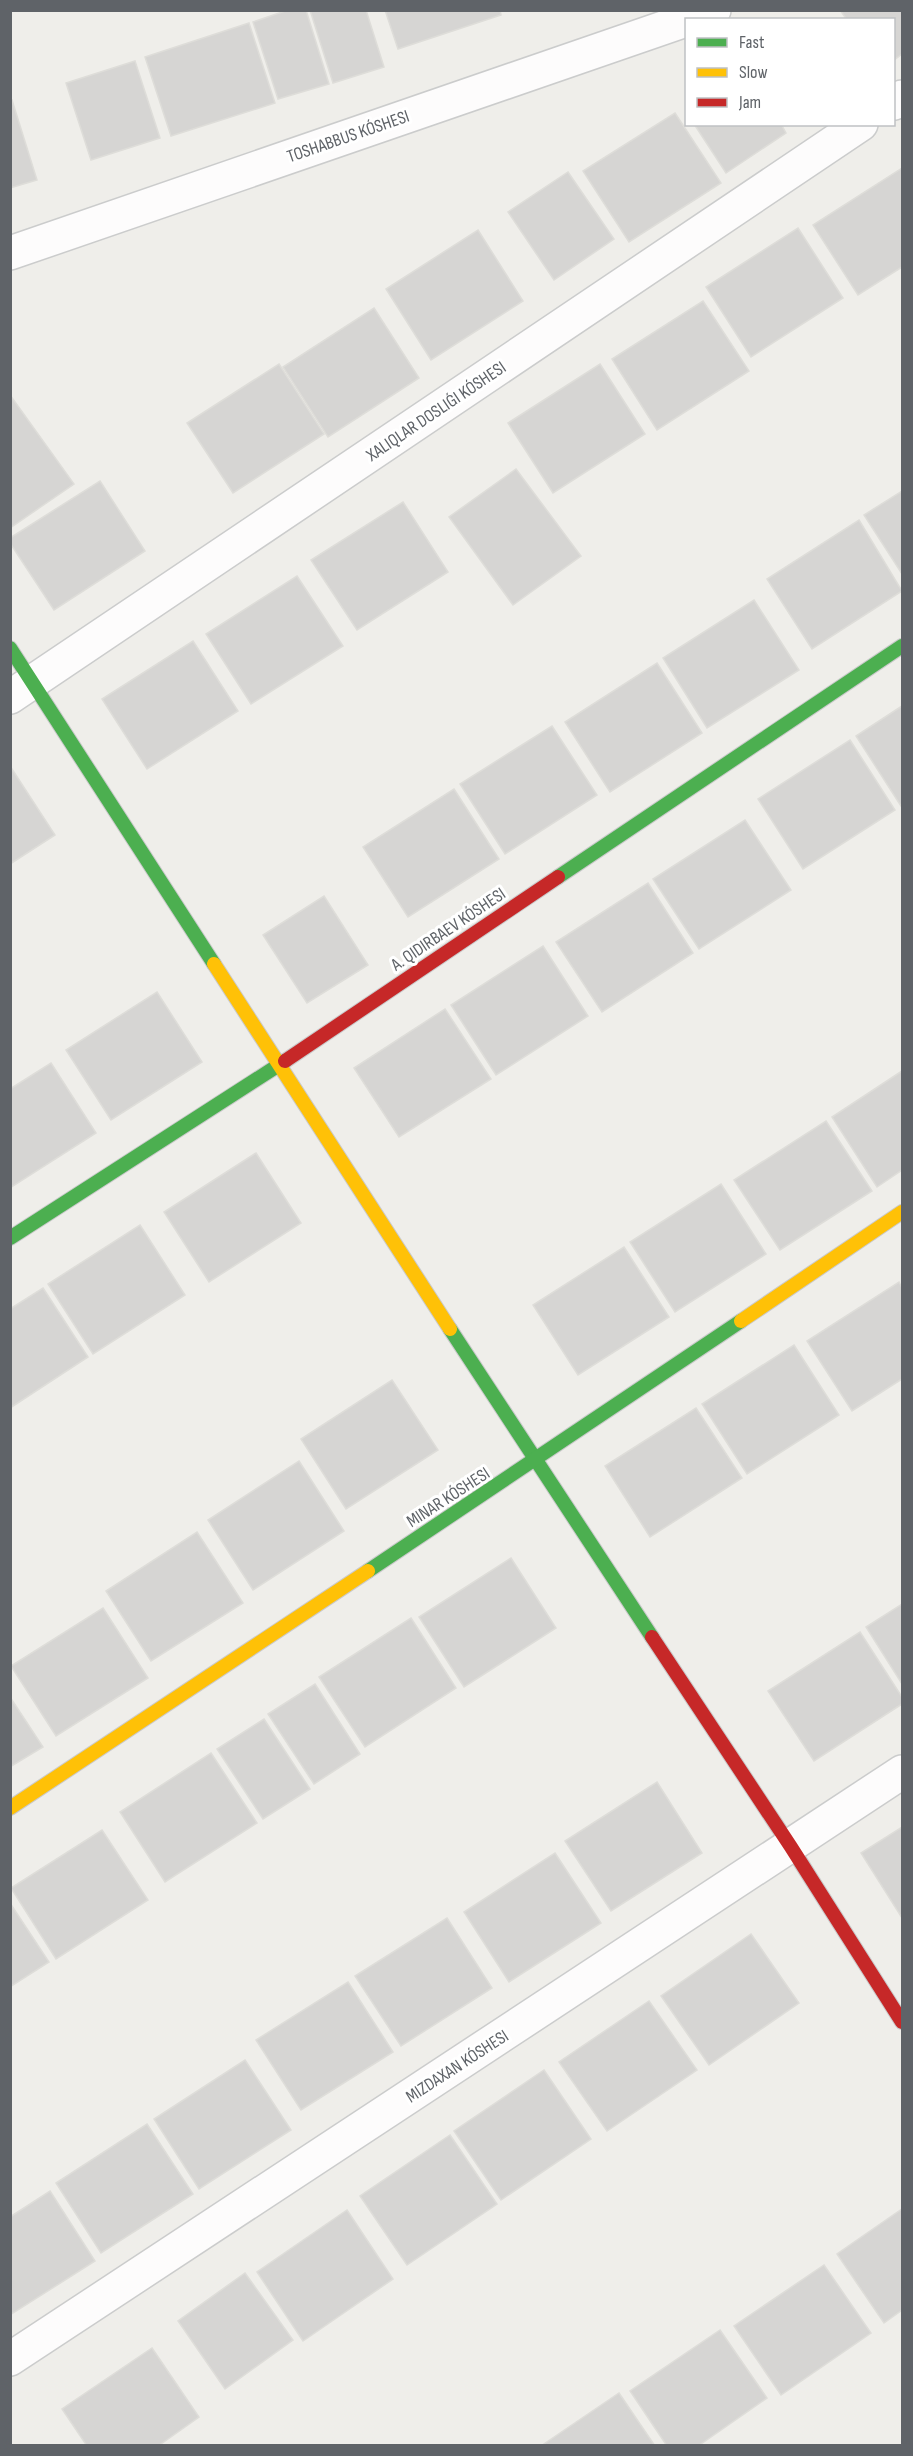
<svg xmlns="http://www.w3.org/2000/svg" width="913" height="2456" font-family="'Sofia Sans Condensed',sans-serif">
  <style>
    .building { fill: #d6d5d3; stroke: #deddd9; stroke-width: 1.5 }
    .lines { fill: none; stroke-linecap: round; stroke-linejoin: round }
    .street-casing { stroke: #cbcccc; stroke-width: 36 }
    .fast-casing { stroke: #cacacb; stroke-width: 16 }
    .slow-casing { stroke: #cacacb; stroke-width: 16 }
    .jam-casing { stroke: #cacacb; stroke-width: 16 }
    .street { stroke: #fdfcfc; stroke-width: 33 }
    .fast { stroke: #4caf50; stroke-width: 14 }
    .slow { stroke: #ffc107; stroke-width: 14 }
    .jam { stroke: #c62828; stroke-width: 14 }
    .labels { text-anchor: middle; stroke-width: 6; stroke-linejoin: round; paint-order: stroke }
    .street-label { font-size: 18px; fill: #5f6368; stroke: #fff }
  </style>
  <rect width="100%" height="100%" fill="#efeeea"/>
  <g class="building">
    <polygon points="288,10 306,10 329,84 278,99 253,22"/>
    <polygon points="310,10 366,10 384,67 333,83"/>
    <polygon points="385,10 500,10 501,15 398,49"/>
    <polygon points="840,10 902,10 902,54 894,60 894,20 847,20"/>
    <polygon points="249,23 275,103 171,136 145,57"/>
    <polygon points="135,61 160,138 91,160 66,83"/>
    <polygon points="12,100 37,180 10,188 10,101"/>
    <polygon points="675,113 721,183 629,242 583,171"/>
    <polygon points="694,124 781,124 786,133 726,173"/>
    <polygon points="902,168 902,267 858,295 813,225"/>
    <polygon points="568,172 614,239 554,280 508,212"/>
    <polygon points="798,228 843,298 751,357 706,287"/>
    <polygon points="478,230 523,301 431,360 386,289"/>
    <polygon points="703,301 749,371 657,430 612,359"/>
    <polygon points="374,308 419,378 328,437 283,367"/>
    <polygon points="279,364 324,434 233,493 187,423"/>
    <polygon points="600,364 645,434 553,493 508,423"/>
    <polygon points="10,395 74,484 10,528"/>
    <polygon points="516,469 581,556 513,605 449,517"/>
    <polygon points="100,481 145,551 54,610 10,543 10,538"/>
    <polygon points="902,491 902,574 864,515"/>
    <polygon points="403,502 448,572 357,630 311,560"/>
    <polygon points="859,520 902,591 812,649 767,579"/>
    <polygon points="297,576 343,646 251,704 206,634"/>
    <polygon points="754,600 799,670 707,728 663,658"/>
    <polygon points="193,641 238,711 147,769 102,699"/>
    <polygon points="657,663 702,733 610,792 565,722"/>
    <polygon points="902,706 902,805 901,806 856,736"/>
    <polygon points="552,726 597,795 505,854 460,784"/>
    <polygon points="850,740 895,810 803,869 758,799"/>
    <polygon points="10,766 55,835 10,864"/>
    <polygon points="454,789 499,859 408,917 363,847"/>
    <polygon points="745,820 791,890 699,949 653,879"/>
    <polygon points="648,883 693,953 602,1012 556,942"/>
    <polygon points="324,896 368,965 307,1003 263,935"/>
    <polygon points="543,946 588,1016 496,1075 451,1005"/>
    <polygon points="157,992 202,1062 111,1120 66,1050"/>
    <polygon points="445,1009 491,1079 399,1137 354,1068"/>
    <polygon points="51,1063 96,1133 10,1188 10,1089"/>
    <polygon points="902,1071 902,1170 877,1187 832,1117"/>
    <polygon points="826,1121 872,1191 780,1250 734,1180"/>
    <polygon points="256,1153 301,1223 209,1282 164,1212"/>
    <polygon points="721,1184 766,1254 675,1312 630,1242"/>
    <polygon points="140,1225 185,1295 93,1354 48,1284"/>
    <polygon points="624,1247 669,1317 578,1375 533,1305"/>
    <polygon points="899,1282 902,1288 902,1379 852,1411 807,1341"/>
    <polygon points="43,1288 88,1357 10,1408 10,1309"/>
    <polygon points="794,1345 839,1415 747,1474 702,1404"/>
    <polygon points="392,1380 438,1450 346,1509 301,1439"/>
    <polygon points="696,1408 742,1478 650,1537 605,1466"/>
    <polygon points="299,1461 344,1531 253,1590 208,1520"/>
    <polygon points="197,1532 243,1603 151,1661 106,1591"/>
    <polygon points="511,1558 556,1628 464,1687 419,1617"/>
    <polygon points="902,1604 902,1684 866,1627"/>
    <polygon points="103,1608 148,1678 56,1736 11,1666"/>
    <polygon points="411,1618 456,1688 365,1747 319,1677"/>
    <polygon points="860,1632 902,1697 902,1704 814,1761 768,1691"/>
    <polygon points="315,1684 360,1754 314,1784 268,1714"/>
    <polygon points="10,1697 43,1747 10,1767"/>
    <polygon points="264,1719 310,1789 263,1819 217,1749"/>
    <polygon points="211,1753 257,1823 165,1882 120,1812"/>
    <polygon points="657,1782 702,1853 611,1911 565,1841"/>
    <polygon points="902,1827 902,1918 861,1853"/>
    <polygon points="102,1830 148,1900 56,1959 11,1888"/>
    <polygon points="555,1853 601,1923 509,1982 464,1912"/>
    <polygon points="10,1903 49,1962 10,1987"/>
    <polygon points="447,1918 492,1988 401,2046 355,1976"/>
    <polygon points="751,1934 799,2003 709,2065 661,1996"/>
    <polygon points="348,1982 393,2052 301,2110 256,2040"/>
    <polygon points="649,2001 697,2070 607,2131 559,2062"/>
    <polygon points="245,2060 291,2130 199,2189 154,2119"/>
    <polygon points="544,2070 591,2139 501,2200 454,2131"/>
    <polygon points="147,2124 193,2194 101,2253 56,2183"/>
    <polygon points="450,2135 497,2204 407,2265 360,2196"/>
    <polygon points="50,2191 95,2261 10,2315 10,2217"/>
    <polygon points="902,2209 902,2310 884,2323 837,2254"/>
    <polygon points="347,2210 393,2279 303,2341 257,2272"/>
    <polygon points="824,2265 871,2333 781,2395 734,2326"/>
    <polygon points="245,2273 293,2340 225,2389 178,2321"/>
    <polygon points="720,2330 767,2398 698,2446 667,2446 630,2391"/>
    <polygon points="152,2348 199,2417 158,2446 87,2446 62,2409"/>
    <polygon points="619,2393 655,2446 541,2446"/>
  </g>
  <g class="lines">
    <g class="street-casing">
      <g id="street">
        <polyline points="688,20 714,10"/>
        <polyline points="894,103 902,97"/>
        <polyline points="10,253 686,20"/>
        <polyline points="10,697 861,124"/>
        <polyline points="10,2359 902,1772"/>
      </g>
    </g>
    <g class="fast-casing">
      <g id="fast">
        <polyline points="10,648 214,964"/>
        <polyline points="558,877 902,646"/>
        <polyline points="10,1238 285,1061"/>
        <polyline points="450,1329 652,1637"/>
        <polyline points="368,1571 741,1321"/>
      </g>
    </g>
    <g class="slow-casing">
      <g id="slow">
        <polyline points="214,964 450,1329"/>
        <polyline points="741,1321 902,1212"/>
        <polyline points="10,1808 368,1571"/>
      </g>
    </g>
    <g class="jam-casing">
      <g id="jam">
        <polyline points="285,1061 558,877"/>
        <polyline points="652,1637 791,1847 902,2022"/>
      </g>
    </g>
    <use href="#street" class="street"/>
    <use href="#fast" class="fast"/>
    <use href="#slow" class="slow"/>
    <use href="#jam" class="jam"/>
  </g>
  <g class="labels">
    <g class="street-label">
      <text transform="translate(348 136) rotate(-19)" y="6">TOSHABBUS KÓSHESI</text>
      <text transform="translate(436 411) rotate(-34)" y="6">XALIQLAR DOSLIǴI KÓSHESI</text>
      <text transform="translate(448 929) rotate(-34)" y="6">A. QIDIRBAEV KÓSHESI</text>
      <text transform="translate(448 1497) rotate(-33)" y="6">MINAR KÓSHESI</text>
      <text transform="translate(457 2066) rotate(-33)" y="6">MIZDAXAN KÓSHESI</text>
    </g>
  </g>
  <rect width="913" height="2456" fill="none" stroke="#5f6368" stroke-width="24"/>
  <rect x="685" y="18" width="210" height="108" fill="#ffffff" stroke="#bfc1c3" stroke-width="1.5"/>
  <rect x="697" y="38" width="30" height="9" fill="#4caf50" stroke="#bfc1c3" stroke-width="1.5"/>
  <text x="739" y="48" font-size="18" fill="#5f6368">Fast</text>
  <rect x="697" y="68" width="30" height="9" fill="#ffc107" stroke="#bfc1c3" stroke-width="1.5"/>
  <text x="739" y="78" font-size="18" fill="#5f6368">Slow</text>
  <rect x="697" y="98" width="30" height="9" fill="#c62828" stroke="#bfc1c3" stroke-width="1.5"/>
  <text x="739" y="108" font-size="18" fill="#5f6368">Jam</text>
</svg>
